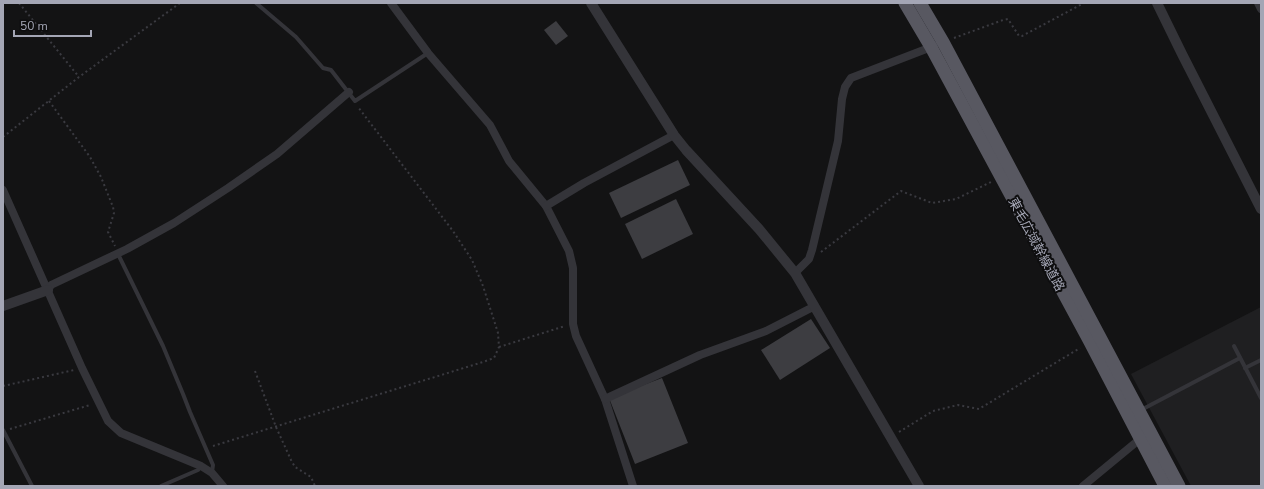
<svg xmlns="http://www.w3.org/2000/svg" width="1264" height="489" font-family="'Nunito Sans','Noto Sans JP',sans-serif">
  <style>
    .built { fill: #1f1f21 }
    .building { fill: #3d3d41 }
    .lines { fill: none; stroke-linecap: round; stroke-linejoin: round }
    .path { stroke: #3a3a40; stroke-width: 2; stroke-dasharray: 2 3; stroke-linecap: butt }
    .service { stroke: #343439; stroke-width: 4 }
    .minor { stroke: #343439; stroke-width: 8 }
    .tertiary { stroke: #343439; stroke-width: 10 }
    .trunk { stroke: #585861; stroke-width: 13 }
    .labels { text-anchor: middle; stroke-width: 4; stroke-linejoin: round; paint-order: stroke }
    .street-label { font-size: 13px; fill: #a4a6b5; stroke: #0e0e0f }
  </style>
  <rect width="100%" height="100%" fill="#131314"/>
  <polygon class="built" points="1261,307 1261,486 1191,486 1131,374"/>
  <g class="building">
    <polygon points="556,21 568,36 556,45 544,30"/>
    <polygon points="678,160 690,185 621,218 609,193"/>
    <polygon points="676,199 693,234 642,259 625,224"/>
    <polygon points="811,319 830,348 780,380 761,350"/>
    <polygon points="662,378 688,443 635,464 609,398"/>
  </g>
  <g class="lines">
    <g class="path">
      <polyline points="19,3 79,77"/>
      <polyline points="954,38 1003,20 1008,19 1019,36 1022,36 1084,3"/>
      <polyline points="49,101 90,157 101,177 113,207 114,213 108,232 115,246"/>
      <polyline points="3,137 79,77 180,3"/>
      <polyline points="821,252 901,191 932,203 956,199 991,182"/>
      <polyline points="499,347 565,326"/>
      <polyline points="255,371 276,427 291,460 295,467 311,477 315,486"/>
      <polyline points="3,386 74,370"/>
      <polyline points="10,429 90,405"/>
      <polyline points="899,432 933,411 958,405 979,409 1080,348"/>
      <polyline points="213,446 483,362 494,358 499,347 498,333 483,286 472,260 453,231 358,107"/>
    </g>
    <g class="service">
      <polyline points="256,3 296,37 323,68 331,70 355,101 428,53"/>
      <polyline points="118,254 163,346 183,394 190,412 213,465 212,472"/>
      <polyline points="1234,346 1261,398"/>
      <polyline points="1245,368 1261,360"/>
      <polyline points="1141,410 1240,358"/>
      <polyline points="3,430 32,486"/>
      <polyline points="161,486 198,470 201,466"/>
    </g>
    <g class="minor">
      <polyline points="391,3 428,53 490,125 509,161 546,206 569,251 573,268 573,324 576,336 605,399 633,486"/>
      <polyline points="1258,3 1261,9"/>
      <polyline points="3,190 82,368 108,421 121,433 201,466 212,473 223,486"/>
      <polyline points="546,206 584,183 674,135"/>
      <polyline points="795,273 809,259 812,250 838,141 842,99 845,87 851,78 934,46"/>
      <polyline points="48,290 51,285 127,249 174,223 228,188 277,154 349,92"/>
      <polyline points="605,399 700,355 766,331 815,306"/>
      <polyline points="1083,486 1140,439"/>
    </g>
    <g class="tertiary">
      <polyline points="591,3 674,135 686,150 759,229 795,273 919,486"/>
      <polyline points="1157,3 1182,54 1261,209"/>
      <polyline points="3,306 48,290"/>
    </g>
    <g class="trunk">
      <polyline points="905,3 931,47 1090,342 1165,486"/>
      <polyline points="920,3 943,42 1179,486"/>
    </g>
  </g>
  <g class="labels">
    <g class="street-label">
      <text transform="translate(1037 244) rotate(62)" y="5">東毛広域幹線道路</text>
    </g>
  </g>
  <rect width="1264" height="489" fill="none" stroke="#a4a6b5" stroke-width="8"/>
  <path d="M14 30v6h77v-6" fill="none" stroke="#a4a6b5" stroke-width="2"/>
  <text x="20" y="30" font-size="12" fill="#a4a6b5" stroke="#0e0e0f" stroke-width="3" paint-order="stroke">50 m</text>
</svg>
